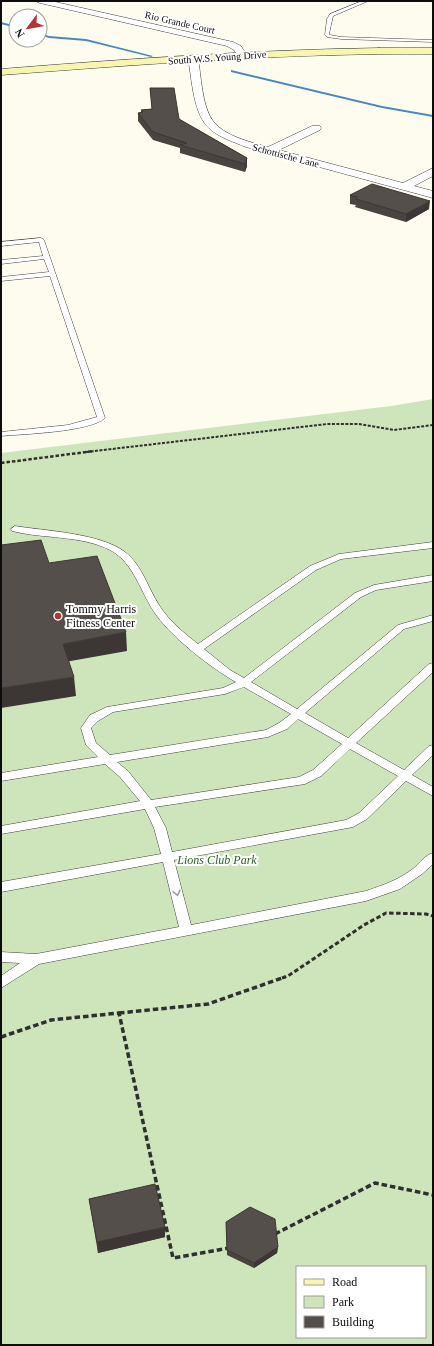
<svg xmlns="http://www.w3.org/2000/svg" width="434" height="1346" font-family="Georgia,serif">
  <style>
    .green { fill: #cee5bb; fill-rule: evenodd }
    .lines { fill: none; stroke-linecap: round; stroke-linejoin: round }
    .stream { fill: #4588c2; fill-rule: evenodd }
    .service-casing { stroke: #404040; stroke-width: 1 }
    .minor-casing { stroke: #404040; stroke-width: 1 }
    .secondary-casing { stroke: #2f2f2f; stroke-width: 1 }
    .path-far3 { stroke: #2f2f2f; stroke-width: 2; stroke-dasharray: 3 1.5; stroke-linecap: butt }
    .path-far2 { stroke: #2f2f2f; stroke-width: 2.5; stroke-dasharray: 3.5 2; stroke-linecap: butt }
    .path-far1 { stroke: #2f2f2f; stroke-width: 3; stroke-dasharray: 4.5 2.5; stroke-linecap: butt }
    .path { stroke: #2f2f2f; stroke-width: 3.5; stroke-dasharray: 5.5 3; stroke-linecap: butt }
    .service { fill: #fff; fill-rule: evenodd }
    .minor { fill: #fff; fill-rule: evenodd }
    .secondary { fill: #f8f5af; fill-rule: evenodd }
    .wall { fill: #494440 }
    .shaded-wall { fill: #3c3734 }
    .building { fill: #554f4b; stroke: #3c3734 }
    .oneway { stroke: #9e9e9e }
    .poi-dot { fill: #b23331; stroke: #fff; stroke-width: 1.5 }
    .labels { text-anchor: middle; stroke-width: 4; stroke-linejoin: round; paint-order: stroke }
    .far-street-label { font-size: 10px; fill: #0d0d0d; stroke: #fff }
    .poi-label { font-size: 12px; fill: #0d0d0d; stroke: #fff; text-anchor: start }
    .park-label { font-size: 12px; font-style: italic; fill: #2b6023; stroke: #fff }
  </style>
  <rect width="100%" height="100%" fill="#fefcef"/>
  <path class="green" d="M433 399V1345H1V453L391 406ZM297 1267H425V1337H297Z"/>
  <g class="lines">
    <g class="stream">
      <polygon points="1,22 16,26 16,28 1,24"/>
      <polygon points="40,33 49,36 86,39 153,56 151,57 86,41 49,38 40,35"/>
      <polygon points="231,70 382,106 433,115 433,117 382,108 231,72"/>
    </g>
    <g class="service-casing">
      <g id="service">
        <polygon points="362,1 368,1 333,16 329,34 330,35 341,37 433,40 433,42 341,39 327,37 325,35 327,19 330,14"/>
        <path d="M41 238 44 240 105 418C90 432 23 434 1 436V432L68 425 97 417 50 276 1 281V277L49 272 44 259 1 264V260L43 256 39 242 1 246V242Z"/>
        <path d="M15 526C45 531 100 533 125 552 142 565 148 588 159 605 169 621 184 633 198 644L310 566 339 554 433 542V548L341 559 316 570 204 649 230 670 244 678 355 593 374 585 433 575V581L376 590 361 597 251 682 297 709 398 625 433 615V621L404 629 305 713 348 738 429 664 433 663V672L356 743 404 770 429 746 433 745V755L412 775 433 787V796L406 781 367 819 353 827 174 860 191 925 366 891C383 885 399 880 414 868 420 863 425 855 433 853V864L422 874 400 889 366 901 39 964 1 988V976L20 963 1 962V952L36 954 179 927 163 862 1 892V882L161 854 154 828 145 809 1 834V826L140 801 120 777 105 764 1 781V773L98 757 86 745 81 728 90 715 107 707 223 688 236 682C211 668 174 639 157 616 141 595 135 563 110 550 81 535 43 539 12 531L11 529ZM244 687 291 714 279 723 266 730 110 755 96 743 91 728 98 721 113 712 225 694ZM298 719 342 744 313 770 299 777 151 800 128 771 117 762 268 737 287 729ZM350 749 398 776 359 813 346 820 172 852 166 828 155 807 305 784 321 776Z"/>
      </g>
    </g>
    <g class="minor-casing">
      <g id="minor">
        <polygon points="36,1 51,1 233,42 241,46 246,54 244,56 238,56 234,50 227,46 40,3"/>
        <path d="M193 55 198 58C201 75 202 107 213 121 224 136 250 142 268 147L312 126H320L321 128 320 130 279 150 403 183 433 168V176L414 186 433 191V198L246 147C234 142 220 138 210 129 193 115 192 79 188 58Z"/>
      </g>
    </g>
    <g class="secondary-casing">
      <path id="secondary" d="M379 48H433V54C288 53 145 64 1 75V69C127 59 252 50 379 48Z"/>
    </g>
    <polyline class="path-far3" points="86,452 327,424 359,424 394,430 433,425"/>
    <polyline class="path-far2" points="1,463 94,451"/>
    <polyline class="path-far1" points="282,978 288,976 364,925 386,913 426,914 433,916"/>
    <g class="path">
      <polyline points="119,1013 208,1004 285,977"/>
      <polyline points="1,1037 51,1020 119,1013 173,1258 229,1248"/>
      <polyline points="275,1234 375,1183 433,1195"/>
    </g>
    <use href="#service" class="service"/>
    <use href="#minor" class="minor"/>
    <use href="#secondary" class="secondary"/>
  </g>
  <g class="wall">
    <polygon points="150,88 179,119 247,158 247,166 245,172 180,153 180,148 153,140 138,121 138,113 141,113 141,110 152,109"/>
    <polygon points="350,195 429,209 406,222 355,207 356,205 350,204"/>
    <polygon points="89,1199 165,1237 98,1253"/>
    <polygon points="226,1222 278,1247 277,1253 254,1268 227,1255"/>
  </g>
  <g class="shaded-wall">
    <polygon points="247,158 247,166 245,172 245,164"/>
    <polygon points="430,201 429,209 406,222 406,214"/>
    <polygon points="126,632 127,651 65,662 63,644"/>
    <polygon points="74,677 76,696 1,708 1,688"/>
    <polygon points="165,1227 165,1237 98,1253 97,1242"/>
    <polygon points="278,1247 277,1253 254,1268 254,1263"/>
  </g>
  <g class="building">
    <polygon points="150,88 174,88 179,119 247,158 245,164 180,145 187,143 153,132 138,113 143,112 141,110 152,109"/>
    <polygon points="372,184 430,201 406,214 356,199 358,197 350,195"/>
    <polygon points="41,540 49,563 97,556 126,632 63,644 74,677 1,688 1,545"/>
    <polygon points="155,1184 165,1227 97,1242 89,1199"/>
    <polygon points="250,1207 275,1219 278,1247 254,1263 227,1250 226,1222"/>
  </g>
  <defs><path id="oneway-chevron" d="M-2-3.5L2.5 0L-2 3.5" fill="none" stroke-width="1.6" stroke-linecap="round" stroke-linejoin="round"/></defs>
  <use class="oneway" href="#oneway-chevron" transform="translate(177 893) rotate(76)"/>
  <circle class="poi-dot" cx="58" cy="616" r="4"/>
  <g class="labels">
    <g class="far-street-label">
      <text transform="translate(180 22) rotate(13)" y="4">Rio Grande Court</text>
      <text transform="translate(217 57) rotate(-4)" y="4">South W.S. Young Drive</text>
      <text transform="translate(286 155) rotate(15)" y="4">Schottische Lane</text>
    </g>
    <g class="poi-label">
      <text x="66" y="613">Tommy Harris<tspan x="66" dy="14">Fitness Center</tspan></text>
    </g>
    <g class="park-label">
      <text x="217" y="864">Lions Club Park</text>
    </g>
  </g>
  <rect width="434" height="1346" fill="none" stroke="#0d0d0d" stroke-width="4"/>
  <rect x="296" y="1266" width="130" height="72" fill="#ffffff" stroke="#9e9e9e"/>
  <rect x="304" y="1279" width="20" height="6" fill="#f8f5af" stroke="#9e9e9e"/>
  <text x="332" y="1286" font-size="12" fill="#0d0d0d">Road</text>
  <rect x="304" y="1296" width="20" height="12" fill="#cee5bb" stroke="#9e9e9e"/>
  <text x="332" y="1306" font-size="12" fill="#0d0d0d">Park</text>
  <rect x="304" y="1316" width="20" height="12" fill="#554f4b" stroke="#9e9e9e"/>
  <text x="332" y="1326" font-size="12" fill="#0d0d0d">Building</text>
  <g transform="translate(28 28) rotate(238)"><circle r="19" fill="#ffffff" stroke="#9e9e9e"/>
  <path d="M0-3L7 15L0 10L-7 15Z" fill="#b23331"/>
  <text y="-6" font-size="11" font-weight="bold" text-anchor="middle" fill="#0d0d0d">N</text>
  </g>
</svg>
